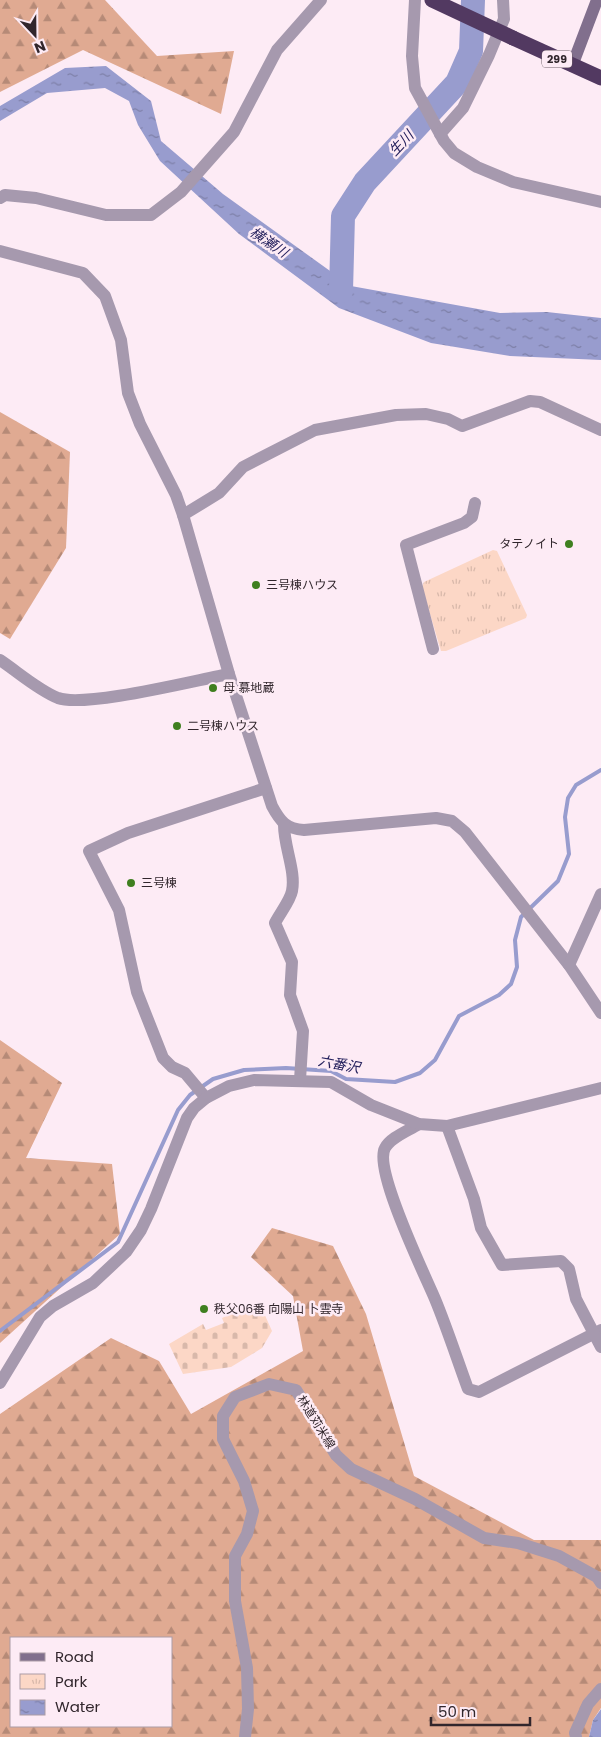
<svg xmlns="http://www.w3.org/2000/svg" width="601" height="1737" font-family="Poppins,'Noto Sans JP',sans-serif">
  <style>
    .forest { fill: url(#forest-firs); fill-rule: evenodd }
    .cemetery { fill: url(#cemetery-stones) }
    .park { fill: url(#park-tufts) }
    .water { fill: url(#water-ripples) }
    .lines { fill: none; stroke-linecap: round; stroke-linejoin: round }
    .stream { stroke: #989cce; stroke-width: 4 }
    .river { stroke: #989cce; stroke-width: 24 }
    .street { stroke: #a699ae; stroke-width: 12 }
    .secondary { stroke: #816f8d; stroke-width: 12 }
    .highway { stroke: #523961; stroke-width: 15 }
    .highway-bridge { stroke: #523961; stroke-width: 15 }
    .poi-dot { fill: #3f7f1f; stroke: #fdebf5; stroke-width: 2 }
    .labels { text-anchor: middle; stroke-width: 5; stroke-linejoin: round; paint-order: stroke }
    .shield { fill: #fdebf5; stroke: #6e6168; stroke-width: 1 }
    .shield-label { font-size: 11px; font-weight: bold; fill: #31262c }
    .poi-label { font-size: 12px; fill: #31262c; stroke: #fdebf5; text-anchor: start }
    .street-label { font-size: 12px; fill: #31262c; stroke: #fdebf5 }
    .water-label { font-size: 14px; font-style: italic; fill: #25215d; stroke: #fdebf5 }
  </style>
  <defs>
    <pattern id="forest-firs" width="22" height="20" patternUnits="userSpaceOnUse" patternTransform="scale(1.25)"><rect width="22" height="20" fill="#e0aa92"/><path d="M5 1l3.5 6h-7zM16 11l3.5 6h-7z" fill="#b68a77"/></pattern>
    <pattern id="cemetery-stones" width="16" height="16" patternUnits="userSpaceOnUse" patternTransform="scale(1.25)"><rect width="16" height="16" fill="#fcd7c6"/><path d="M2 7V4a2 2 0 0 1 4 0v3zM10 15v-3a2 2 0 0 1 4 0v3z" fill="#d8b8aa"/></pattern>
    <pattern id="park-tufts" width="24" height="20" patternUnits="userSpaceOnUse" patternTransform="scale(1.25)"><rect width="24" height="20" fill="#fcd7c6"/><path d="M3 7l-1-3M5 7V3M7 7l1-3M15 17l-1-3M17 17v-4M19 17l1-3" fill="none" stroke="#d8b8aa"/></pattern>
    <pattern id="water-ripples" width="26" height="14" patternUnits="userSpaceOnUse" patternTransform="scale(1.25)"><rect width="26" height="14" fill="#989cce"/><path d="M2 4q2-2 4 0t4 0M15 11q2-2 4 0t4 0" fill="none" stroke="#7d7fa7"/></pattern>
  </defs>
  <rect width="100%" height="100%" fill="#fdebf5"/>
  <g class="forest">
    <polygon points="0,0 105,0 157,56 234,51 221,114 83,50 0,92"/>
    <polygon points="0,412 70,452 66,548 10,639 0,633"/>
    <polygon points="0,1040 62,1083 26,1158 112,1164 120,1234 0,1343"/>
    <path d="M272 1228 333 1246 366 1314 414 1476 534 1540H601V1708L593 1720 589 1737H0V1414L111 1338 159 1361 191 1414 303 1351 293 1296 251 1257ZM11 1638H171V1726H11Z"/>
  </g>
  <polygon class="cemetery" points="259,1302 272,1331 262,1348 231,1367 183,1374 169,1344 203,1324 206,1330 224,1323 222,1318"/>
  <polygon class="park" points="493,550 497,551 527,615 526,618 446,651 441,651 422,587 424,582"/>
  <g class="water">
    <polygon points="106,66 151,101 161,141 223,194 351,286 500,313 547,312 601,318 601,360 510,356 431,343 339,308 239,234 160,161 138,125 129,101 105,88 47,93 0,121 0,106 65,68"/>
    <polygon points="601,1709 601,1737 589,1737 593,1720"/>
  </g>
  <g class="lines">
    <polyline class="stream" points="0,1331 118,1242 178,1110 190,1095 213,1079 244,1070 286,1068 331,1071 346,1079 395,1082 420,1073 435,1060 459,1016 499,995 511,984 517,967 515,940 521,917 558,881 569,854 565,817 568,798 576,785 601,770"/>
    <polyline class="river" points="341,291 343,216 365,182 457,83 471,51 473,0"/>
    <g class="street">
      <polyline points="415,0 412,56 415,88 444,141 454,153 477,167 513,182 601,202"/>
      <polyline points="440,134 463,108 489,55 504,19 503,0"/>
      <polyline points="0,198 5,195 36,198 106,215 151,215 181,192 234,132 277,50 321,0"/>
      <path d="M0 251 83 273 105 296 121 340 128 393 140 424 176 495 183 515 229 674 272 806C280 821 286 829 304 830L436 818 452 821 465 832 569 965 601 1013"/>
      <polyline points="183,515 219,493 243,467 315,430 396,415 426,414 448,419 462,426 530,401 540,402 601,430"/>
      <polyline points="433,649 406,545 464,523 472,517 475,503"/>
      <path d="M0 660C18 672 38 690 58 698 85 708 196 680 229 674"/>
      <path d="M284 825C284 847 296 871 292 891 290 901 280 913 275 923L292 962 290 995 303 1031 300 1080"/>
      <polyline points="569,965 601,894"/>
      <polyline points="206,1098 185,1073 172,1067 163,1058 137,992 119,910 89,851 128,833 266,788"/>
      <path d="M419 1124C408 1131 391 1137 385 1148 373 1169 425 1275 435 1299 447 1328 457 1359 468 1389L479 1392 601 1330"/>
      <polyline points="447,1126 474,1199 481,1228 502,1265 561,1261 569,1269 576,1299 601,1347"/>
      <polyline points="0,1383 40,1317 53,1306 93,1283 126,1252 141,1230 151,1209 187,1118 194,1108 206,1098 229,1086 254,1080 331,1082 371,1105 419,1124 447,1126 601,1088"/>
      <polyline points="245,1737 248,1709 247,1668 235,1601 235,1556 247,1534 253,1511 244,1481 223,1439 223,1416 235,1397 269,1384 296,1390 336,1455 351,1469 415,1499 484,1538 518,1543 559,1556 597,1577 601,1583"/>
      <polyline points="576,1737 575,1733 588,1704 601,1689"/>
    </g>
    <polyline class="secondary" points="572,66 597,0"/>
    <polyline class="highway" points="513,38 601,78"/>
    <polyline class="highway-bridge" points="432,0 513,38"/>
  </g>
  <g class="poi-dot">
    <circle cx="569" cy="544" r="5"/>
    <circle cx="256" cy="585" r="5"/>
    <circle cx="213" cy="688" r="5"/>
    <circle cx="177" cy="726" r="5"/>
    <circle cx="131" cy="883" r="5"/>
    <circle cx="204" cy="1309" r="5"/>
  </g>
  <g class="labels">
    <rect class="shield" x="542" y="50.5" width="30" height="17" rx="4"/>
    <g class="shield-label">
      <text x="557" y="63">299</text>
    </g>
    <g class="poi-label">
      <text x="559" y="548" text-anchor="end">タテノイト</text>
      <text x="266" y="589">三号棟ハウス</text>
      <text x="223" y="692">母 慕地蔵</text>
      <text x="187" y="730">二号棟ハウス</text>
      <text x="141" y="887">三号棟</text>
      <text x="214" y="1313">秩父06番 向陽山 卜雲寺</text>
    </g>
    <g class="street-label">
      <text transform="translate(316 1422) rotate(58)" y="4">林道苅米線</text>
    </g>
    <g class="water-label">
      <text transform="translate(401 143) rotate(-47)" y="5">生川</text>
      <text transform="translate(269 242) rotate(34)" y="5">横瀬川</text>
      <text transform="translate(339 1064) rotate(11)" y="5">六番沢</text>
    </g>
  </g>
  <rect x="10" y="1637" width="162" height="90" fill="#fdebf5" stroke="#ab9ca5"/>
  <rect x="20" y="1653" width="25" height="8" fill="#816f8d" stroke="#ab9ca5"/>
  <text x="55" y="1662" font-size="15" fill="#31262c">Road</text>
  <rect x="20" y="1674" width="25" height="15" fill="url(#park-tufts)" stroke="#ab9ca5"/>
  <text x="55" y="1687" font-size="15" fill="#31262c">Park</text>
  <rect x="20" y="1700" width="25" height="15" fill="url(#water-ripples)" stroke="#ab9ca5"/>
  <text x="55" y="1712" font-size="15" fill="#31262c">Water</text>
  <g transform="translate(35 35) rotate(158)" stroke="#fdebf5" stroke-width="4" paint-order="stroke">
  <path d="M0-4L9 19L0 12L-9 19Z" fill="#31262c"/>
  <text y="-8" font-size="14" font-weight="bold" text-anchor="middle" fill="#31262c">N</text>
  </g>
  <path d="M431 1717v8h99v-8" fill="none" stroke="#31262c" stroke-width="2.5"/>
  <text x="438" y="1717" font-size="15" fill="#31262c" stroke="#fdebf5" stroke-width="4" paint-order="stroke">50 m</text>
</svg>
